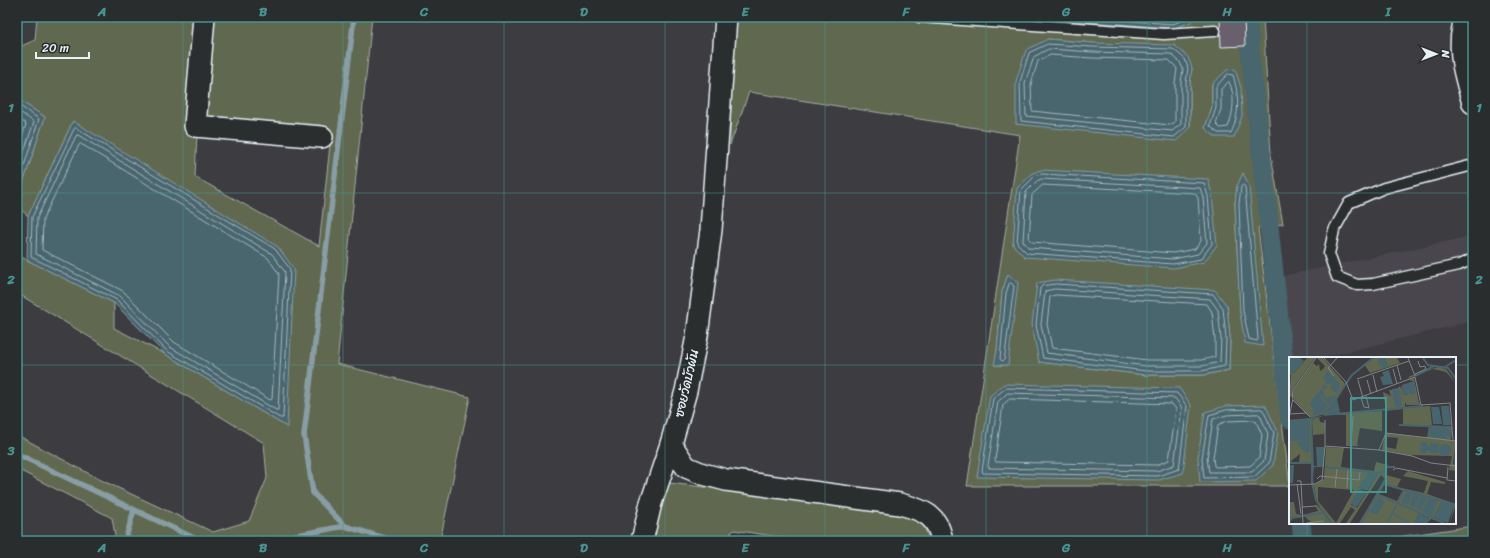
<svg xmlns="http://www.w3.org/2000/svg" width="1490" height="558" font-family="Sriracha,'Playpen Sans Thai',sans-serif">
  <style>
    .built { fill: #4a464e }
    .green { fill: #606950; stroke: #a4ada4; fill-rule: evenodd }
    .water { fill: #48656d; stroke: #889da5 }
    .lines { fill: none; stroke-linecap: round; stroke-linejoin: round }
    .shore { stroke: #a8b9c0; stroke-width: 1 }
    .stream { stroke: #889da5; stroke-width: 5.5 }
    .canal { stroke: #48656d; stroke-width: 19 }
    .building { fill: #6a5e6c; stroke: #e8f1f8 }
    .lane-casing { stroke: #e8f1f8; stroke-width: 13 }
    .street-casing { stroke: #e8f1f8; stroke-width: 24 }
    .lane { stroke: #2a2d2e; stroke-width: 10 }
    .street { stroke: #2a2d2e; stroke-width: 21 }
    .grid { fill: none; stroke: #459590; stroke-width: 1; stroke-opacity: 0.55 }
    .labels { text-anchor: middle; stroke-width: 3; stroke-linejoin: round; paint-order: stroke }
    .street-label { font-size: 13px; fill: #e8f1f8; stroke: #2a2d2e }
    .inset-river { fill: none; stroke: #48656d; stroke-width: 2 }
    .inset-road { fill: none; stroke: #81848a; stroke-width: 1 }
    .view { fill: #459590; fill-opacity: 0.15; stroke: #459590; stroke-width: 2 }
    .inset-edge { fill: none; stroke: #e8f1f8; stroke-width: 2 }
    .neatline { fill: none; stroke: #459590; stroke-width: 1.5 }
    .grid-label { font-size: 13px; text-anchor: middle; font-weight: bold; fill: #459590 }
  </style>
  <rect width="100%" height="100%" fill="#3d3c41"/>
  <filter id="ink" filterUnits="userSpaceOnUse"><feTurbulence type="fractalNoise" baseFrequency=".025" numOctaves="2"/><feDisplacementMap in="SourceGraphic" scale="8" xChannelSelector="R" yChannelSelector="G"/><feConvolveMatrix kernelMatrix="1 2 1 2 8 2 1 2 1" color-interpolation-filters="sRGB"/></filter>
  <g filter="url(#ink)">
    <polygon class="built" points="1473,236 1473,321 1321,358 1292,358 1282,276"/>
    <g class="green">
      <path d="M37 17H372L337 364 470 397 440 541H113L115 535 112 518 17 469V435L101 480 213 532 249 521 267 478 264 443 17 293V255L114 303V328L165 354 287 427 73 121 28 216 17 206V201L45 117 17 99V48L35 40ZM197 134 330 145 319 246 195 177Z"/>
      <path d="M733 17H1021L1174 28 1190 22 1192 17H1263L1271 155 1283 224 1258 228 1290 486H967L1020 135 749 92 730 145ZM1048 39 1093 43 1192 68 1190 83V128L1016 124ZM1212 84 1216 137 1205 128 1212 107ZM1237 186 1246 343 1240 312 1235 204ZM1016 214 1025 257 1013 245ZM1008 275 1007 365H995L997 351 1002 292ZM1227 306 1230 338 1229 370 1203 375H1146L1039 362Z"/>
      <polygon points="669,483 884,508 920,517 930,541 805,541 734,530 723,541 652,541 655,528"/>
      <polygon points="1473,526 1473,541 1370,541"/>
    </g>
    <g class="water">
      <polygon points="1021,17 1192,17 1191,22 1174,28"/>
      <polygon points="1048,39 1093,43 1174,45 1188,57 1192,68 1190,83 1190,128 1176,141 1016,124 1016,81 1026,50"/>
      <polygon points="1235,69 1241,88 1242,116 1234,137 1216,137 1205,128 1212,107 1212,84 1227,70"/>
      <polygon points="17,99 45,117 17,201"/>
      <polygon points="73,121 278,247 294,269 287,427 165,354 114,303 27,260 28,216"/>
      <polygon points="1041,170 1208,179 1212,195 1217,245 1204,262 1174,268 1025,257 1013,245 1017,188 1033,173"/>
      <polygon points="1243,173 1249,186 1263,346 1245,343 1240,312 1235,204 1237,186"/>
      <polygon points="1008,274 1018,283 1009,355 1008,365 994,365 997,351 1002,292"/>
      <polygon points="1055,280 1215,290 1227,306 1230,338 1229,370 1203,375 1146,375 1039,362 1032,325 1037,283"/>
      <polygon points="1004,384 1179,388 1191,405 1183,473 1159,480 977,477 990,396"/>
      <polygon points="1265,405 1278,432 1273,465 1256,481 1200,482 1198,457 1205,412 1226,406"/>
    </g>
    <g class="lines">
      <g class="shore">
        <polyline points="1077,17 1173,24 1186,19 1188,17"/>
        <polygon points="1048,44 1092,47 1173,49 1185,59 1188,68 1186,83 1186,127 1174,137 1021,121 1020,82 1029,53"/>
        <polygon points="1049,49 1092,52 1171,54 1180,62 1183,69 1181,83 1181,124 1172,131 1026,116 1025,83 1034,57"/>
        <polygon points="1051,55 1092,58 1169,60 1175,66 1177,69 1175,83 1175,122 1170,125 1032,111 1031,84 1038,61"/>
        <path d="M1228 74 1233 75C1239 95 1240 114 1231 133H1218L1210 126 1216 108V87Z"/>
        <path d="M1229 82C1236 95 1233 115 1228 127L1220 128 1216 124 1221 109V89L1227 83Z"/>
        <polyline points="17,104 39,119 17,188"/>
        <polyline points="17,110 34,122 17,172"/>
        <polyline points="17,117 26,124 17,153"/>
        <polygon points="76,128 275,249 290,269 283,418 280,418 167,351 117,300 31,257 32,217 74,129"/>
        <polygon points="78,135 272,254 285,272 278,410 276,410 170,347 120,296 36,254 37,218 76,136"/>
        <polygon points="81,144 268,258 279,274 272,399 270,400 174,342 123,291 42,250 43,219 79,145"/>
        <polygon points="1042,174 1204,183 1208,196 1212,244 1201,259 1173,264 1027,253 1017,243 1021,190 1035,176"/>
        <polygon points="1042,179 1200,188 1203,197 1207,243 1198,254 1173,259 1029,248 1023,241 1026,192 1037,181"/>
        <polygon points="1043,185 1195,193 1198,198 1201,241 1195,249 1173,253 1032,242 1029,239 1032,195"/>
        <polygon points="1243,185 1245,187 1258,339 1257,341 1249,339 1243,311 1239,204 1241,187"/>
        <polygon points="1011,283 1014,286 1005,354 1004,360 1002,361 1000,359 1006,293 1009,284"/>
        <polygon points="1056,284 1213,294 1223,308 1226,338 1225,366 1202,371 1146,371 1043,358 1036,325 1040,288 1042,286"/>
        <polygon points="1055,289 1210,299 1218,310 1221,338 1220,362 1202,366 1146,366 1047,353 1041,324 1045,292 1046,291"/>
        <polygon points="1056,295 1207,304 1212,312 1215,339 1215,357 1201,360 1147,360 1052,348 1047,324 1050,297"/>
        <polygon points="1006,388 1177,393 1187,406 1179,469 1158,476 983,473 982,471 993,399"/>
        <polygon points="1008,393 1175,398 1182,408 1174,465 1157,471 989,468 988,466 998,402"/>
        <polygon points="1010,399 1172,404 1176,409 1169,460 1156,465 996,462 995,460 1003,405"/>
        <polygon points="1261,409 1263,410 1274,433 1269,463 1254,477 1204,478 1202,458 1209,415 1226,410"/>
        <polygon points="1258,414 1260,415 1268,434 1264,461 1252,472 1209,472 1207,458 1213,419 1227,415"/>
        <polygon points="1228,421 1254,420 1256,421 1262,435 1259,458 1250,466 1216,467 1214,466 1213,458 1218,425"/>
      </g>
      <g class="stream">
        <polyline points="17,454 200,541"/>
        <polyline points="345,526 313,493 304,435 354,17"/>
        <polyline points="125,541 134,510"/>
        <polyline points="265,541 345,526 394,541"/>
      </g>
      <g class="canal">
        <polyline points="1248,17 1250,52 1290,419"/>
        <polyline points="1301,523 1303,541"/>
      </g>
    </g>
    <polygon class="building" points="1220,17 1244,17 1245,46 1221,47"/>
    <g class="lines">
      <g class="lane-casing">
        <g id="lane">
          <polyline points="919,17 1164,34 1215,31"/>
          <polyline points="1473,165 1384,188 1349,203 1334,230 1329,254 1337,277 1357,285 1373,284 1459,265 1473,259"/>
        </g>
      </g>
      <g class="street-casing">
        <g id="street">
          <polyline points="204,17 195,126 322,137"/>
          <path d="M726 17 711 230 697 336 686 391 671 444 686 467 703 474 726 480 900 504C923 510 938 515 942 541"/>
          <path d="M1466 17C1455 45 1465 76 1473 103"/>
          <polyline points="642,541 651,503 671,444"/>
        </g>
      </g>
      <use href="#lane" class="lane"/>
      <use href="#street" class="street"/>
    </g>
  </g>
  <path class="grid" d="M183 17V541M343 17V541M504 17V541M665 17V541M825 17V541M986 17V541M1147 17V541M1307 17V358M17 193H1473M17 365H1290M1455 365H1473M1307 523V541"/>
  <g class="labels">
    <g class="street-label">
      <text transform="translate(686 383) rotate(-77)" y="5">ซอยวัดบัวผัน</text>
    </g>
  </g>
  <g transform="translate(1289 357)">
    <rect width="167" height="167" fill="#3d3c41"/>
    <path d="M18 1H26L2 34 4 41 0 39 2 18 0 15 5 16ZM28 1H34L57 28 39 57 93 54V74L71 71 68 88 71 89H57V58L35 57 22 61 5 43 3 35 24 6 28 9 30 7 31 14 34 12 36 9ZM85 1H89V9L90 3 98 7 95 1H108L111 6 81 16 75 7ZM149 10 157 12 167 26 157 15 144 12 118 22 121 19ZM125 21 130 46H116V51L141 49 143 68 140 69 163 70 162 83 138 81 140 69 114 68V52L97 54 94 35 102 39 100 33H104L109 50V31L111 29 112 32 113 28 114 38 126 36 125 24 119 23ZM30 60 31 65 36 66 35 77 24 78 23 63ZM22 61 23 106H10L11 97 2 104 7 107H0V63ZM3 65H21V95L9 87 19 84 1 83ZM96 76 167 84 164 107 167 109V114L160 113 163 99 120 98 93 93ZM97 80 109 81 107 92 97 90ZM37 90 55 91 52 110 85 114 87 105 99 108 97 118 112 122 108 130 135 136 139 124 114 119 119 114 156 125V127L142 125 138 137 167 147 161 166 165 149 153 144 145 160 158 166 142 162 138 166 140 161 130 157 125 166H70L96 122 92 118 61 166H57L66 153 62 150 51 166H43L28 145 25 128 35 122ZM89 117 68 151 62 148 70 132 76 133 70 130ZM95 128 114 133 108 144 90 137ZM29 130 65 133 47 166 29 144ZM0 145H5L7 157 13 158V160L3 162 1 166ZM26 148H28L42 166H15L22 165 14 158 29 154Z" fill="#606950" fill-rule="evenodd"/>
    <path d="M0 1H11L15 4 5 16 0 15ZM89 1H95L99 10 94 11 90 3 92 9H89ZM100 13 104 27 94 28 91 20 95 19 93 15ZM39 14 51 27 48 36 42 32V26L39 28 36 25 35 19ZM125 24 127 36 114 38 113 28ZM35 27 39 31 34 32 35 39 38 41 47 38 40 48 29 36ZM103 32 109 31 111 34 113 48 111 50 105 48ZM28 36 39 49 34 56 24 59V52L21 46ZM48 41 51 56 39 57 38 55ZM152 49H160L162 68H154ZM142 50H150L153 67H144ZM36 58 23 63 25 109H28L27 90H36L34 110H25L24 122 28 145 43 166 38 164 26 143 22 126V61ZM19 63 21 65V95H16L7 85 19 84H1V65ZM140 70 158 71 160 73 163 71 162 83 159 78 158 82 139 80ZM132 85H138L140 92 142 86 150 87 149 97 142 96 140 93 137 96 131 95ZM150 93a6 6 0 1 1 12 0a6 6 0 1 1-12 0ZM0 108H5L4 126H0ZM79 116 89 117 79 133H76L70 130ZM70 132 78 135 67 151 61 146ZM118 134 124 136 118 148 112 145ZM125 136 131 138 125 151 120 148ZM133 138 138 140 132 154 126 151ZM89 140 96 145 88 158 80 155ZM139 141 149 143 143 160 133 155ZM153 144 165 149 159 166 145 160ZM130 157 140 161 138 166H125Z" fill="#48656d"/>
    <path class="inset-river" d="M134 1 139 8 159 11 167 22M156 10 167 3M126 19 145 9M35 58 63 18 84 1M35 58 134 49M0 65 23 62M110 68 162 70M1 106H23M166 108 167 91M36 110 90 116 95 114M95 127 167 148M89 138 155 166M104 157 120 166M0 161 33 156M72 166 97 121 96 110H106M98 166 115 133"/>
    <path class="inset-road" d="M35 1 57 25 64 43 126 20 132 48 161 46 164 83M119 1 126 19M108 8 112 23M104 12 108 27M126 17 137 12 136 9 131 10 129 4M84 18 88 35M45 19 39 11 48 1M68 22 120 4M69 23 74 41M78 23 82 37M72 41 75 50 80 51 77 39M4 43 21 60M117 47H131M1 57 18 56M0 61 4 41 3 34 27 1M0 86V105M36 89V63M62 89 64 59M90 93 123 99 142 106 167 109M159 110 158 123 167 124M104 113 107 111 158 121M28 122 31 119 70 123 71 115M8 124H12L14 166M8 127 12 157M0 128 26 127 33 123 36 89 90 93 97 76 167 84M46 130 48 112M58 131 59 113M13 150 27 149M18 166 35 164"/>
    <path class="view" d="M62 41H97V135H62Z"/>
    <rect width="167" height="167" class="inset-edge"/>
  </g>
  <rect width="1490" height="558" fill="none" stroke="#2a2d2e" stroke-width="44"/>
  <g transform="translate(1436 54) rotate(90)" stroke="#2a2d2e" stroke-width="3" paint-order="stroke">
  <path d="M0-3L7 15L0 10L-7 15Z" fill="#e8f1f8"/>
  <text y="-6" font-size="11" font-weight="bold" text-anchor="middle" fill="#e8f1f8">N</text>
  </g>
  <path d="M36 52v6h53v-6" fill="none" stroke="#e8f1f8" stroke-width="2"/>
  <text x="42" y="52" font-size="12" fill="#e8f1f8" stroke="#2a2d2e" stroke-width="3" paint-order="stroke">20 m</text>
  <rect x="22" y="22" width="1446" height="514" class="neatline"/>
  <g class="grid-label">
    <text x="102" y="16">A</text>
    <text x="263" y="16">B</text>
    <text x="424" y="16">C</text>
    <text x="584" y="16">D</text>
    <text x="745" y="16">E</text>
    <text x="906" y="16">F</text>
    <text x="1066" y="16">G</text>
    <text x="1227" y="16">H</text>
    <text x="1388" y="16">I</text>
    <text x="11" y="112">1</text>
    <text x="1479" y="112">1</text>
    <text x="11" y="284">2</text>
    <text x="1479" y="284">2</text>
    <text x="11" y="455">3</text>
    <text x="1479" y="455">3</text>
    <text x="102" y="552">A</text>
    <text x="263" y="552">B</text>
    <text x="424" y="552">C</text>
    <text x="584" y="552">D</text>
    <text x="745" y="552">E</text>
    <text x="906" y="552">F</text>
    <text x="1066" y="552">G</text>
    <text x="1227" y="552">H</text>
    <text x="1388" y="552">I</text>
  </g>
</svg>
